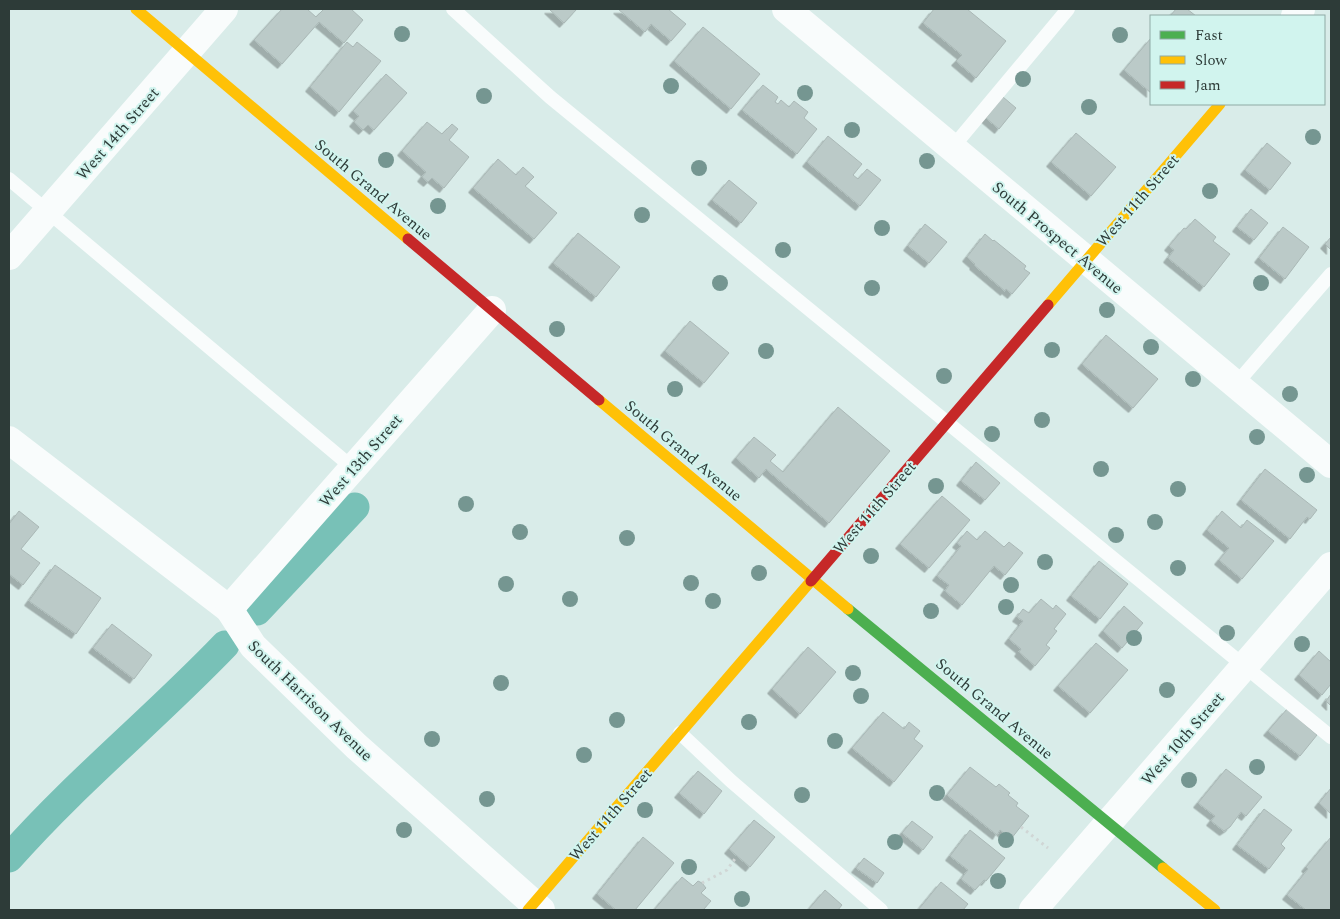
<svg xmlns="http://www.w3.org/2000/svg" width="1340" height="919" font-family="Spectral,serif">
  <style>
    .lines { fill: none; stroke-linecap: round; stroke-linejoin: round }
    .canal { stroke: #78c1b7; stroke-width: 29 }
    .building { fill: #bbcac8; stroke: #aab8b6; filter: url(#shadow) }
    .path { stroke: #d0d6d5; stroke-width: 3; stroke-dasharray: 2.5 4; stroke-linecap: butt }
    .lane { stroke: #f9fcfc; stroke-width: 14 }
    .street { stroke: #f9fcfc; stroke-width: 28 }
    .fast { stroke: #4caf50; stroke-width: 11 }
    .slow { stroke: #ffc107; stroke-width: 11 }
    .jam { stroke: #c62828; stroke-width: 11 }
    .tree { fill: #759691 }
    .labels { text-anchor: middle; stroke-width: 4; stroke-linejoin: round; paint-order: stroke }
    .street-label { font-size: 16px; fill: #2d3b38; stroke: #d1f4ee }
  </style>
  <defs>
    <filter id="shadow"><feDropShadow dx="-4.5" dy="4.5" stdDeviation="0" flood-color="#0004"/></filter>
  </defs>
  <rect width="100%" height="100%" fill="#d9ece9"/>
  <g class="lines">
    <g class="canal">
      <polyline points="257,611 355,507"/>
      <path d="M9 858C76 782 155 718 225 645"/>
    </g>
  </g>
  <g class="building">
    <polygon points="282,9 307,9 316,17 324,9 351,9 363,20 344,43 319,22 282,64 254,40"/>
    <polygon points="549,9 577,9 564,23"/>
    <polygon points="618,9 668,9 686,24 671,41 651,24 645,32"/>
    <polygon points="934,9 967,9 1006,41 976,78 956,61 962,55 923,23"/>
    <polygon points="1176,9 1187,9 1196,16 1170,16"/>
    <polygon points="703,27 760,74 731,109 674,61"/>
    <polygon points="1151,38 1151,93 1124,70"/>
    <polygon points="347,42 353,47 357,42 381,61 339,112 310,87"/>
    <polygon points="386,74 407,93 374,130 368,125 363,130 354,122 359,116 353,111"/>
    <polygon points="763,85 778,97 775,102 778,104 781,100 789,107 794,101 808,112 804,118 817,129 797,154 742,110"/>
    <polygon points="1003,97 1016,108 999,129 986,118"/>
    <polygon points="427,122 442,134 452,124 458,129 449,140 469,157 444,188 432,178 428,182 422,177 426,172 402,151"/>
    <polygon points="1076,133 1116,167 1091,196 1051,162"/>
    <polygon points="828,136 862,164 853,175 858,179 867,169 881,180 860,206 807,162"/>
    <polygon points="1267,143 1291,163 1270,190 1245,170"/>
    <polygon points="498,159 516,175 523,167 534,177 525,186 557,213 534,239 473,188"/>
    <polygon points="729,180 757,203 741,223 712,200"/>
    <polygon points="1251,209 1268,223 1254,240 1237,227"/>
    <polygon points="1195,219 1216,237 1213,241 1230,254 1204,287 1168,258 1174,250 1169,246 1184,228 1186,229"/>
    <polygon points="925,224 947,242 929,263 908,246"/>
    <polygon points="1283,227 1309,247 1285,279 1259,258"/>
    <polygon points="578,233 620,267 596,297 553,263"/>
    <polygon points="985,234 993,241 994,240 1026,266 1024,269 1030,273 1012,294 1006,289 1005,291 974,265 975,264 967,257"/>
    <polygon points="1331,237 1331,250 1325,244"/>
    <polygon points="690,321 729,353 704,383 665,351"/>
    <polygon points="1106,335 1158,379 1133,408 1082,364"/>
    <polygon points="838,407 890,451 829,523 766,469 759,478 736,458 754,437 776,455 770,461 783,472"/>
    <polygon points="976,462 1000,483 985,500 961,481"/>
    <polygon points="1265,469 1317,510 1310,519 1307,517 1290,539 1241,500"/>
    <polygon points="942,496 970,520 929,568 900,544"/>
    <polygon points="19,511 39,527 21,549 40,563 23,585 9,574 9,524"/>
    <polygon points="1222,511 1241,528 1247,520 1274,541 1242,579 1219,560 1229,548 1207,530"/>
    <polygon points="967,531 977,540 985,531 1004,547 1009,542 1023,553 1005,575 994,566 962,605 945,591 949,585 937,576 961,546 957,543"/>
    <polygon points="1099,561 1128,584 1100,619 1071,596"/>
    <polygon points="55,565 101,598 76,634 29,601"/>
    <polygon points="1041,599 1053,609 1056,605 1066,614 1054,629 1057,631 1046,645 1050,648 1035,666 1019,652 1021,649 1009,639 1023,621 1017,617 1023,609 1029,613"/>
    <polygon points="1124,606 1143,623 1122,648 1103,631"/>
    <polygon points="112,624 152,655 134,679 93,648"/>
    <polygon points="1096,643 1128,670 1090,713 1058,686"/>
    <polygon points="808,647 836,672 800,714 772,689"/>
    <polygon points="1319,651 1331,662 1331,684 1322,695 1299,675"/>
    <polygon points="1331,694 1331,706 1326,701"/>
    <polygon points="1287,709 1317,735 1300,756 1268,731"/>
    <polygon points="883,712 904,729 909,722 920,731 914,739 923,746 894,782 852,748"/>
    <polygon points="970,767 996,787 999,784 1010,793 1008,795 1018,803 1016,806 1029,816 1011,839 1000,830 997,835 947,795"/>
    <polygon points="1226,769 1262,797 1246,816 1241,812 1230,827 1224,831 1211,821 1215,816 1198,803"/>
    <polygon points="698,771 722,791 704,814 679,793"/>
    <polygon points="1331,788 1331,814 1319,803"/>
    <polygon points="1264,809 1292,830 1281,844 1285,848 1269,869 1237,845"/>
    <polygon points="754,820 775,837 750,867 729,849"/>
    <polygon points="912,821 933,837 923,850 902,833"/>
    <polygon points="970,830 1005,858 986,881 984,880 975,890 961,879 968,870 950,856"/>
    <polygon points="643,837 674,863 635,910 616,910 597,894"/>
    <polygon points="1331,837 1331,908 1329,910 1306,910 1287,895 1308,869 1306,867"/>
    <polygon points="864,858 884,873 877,883 856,868"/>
    <polygon points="682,877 693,886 698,881 702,883 706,888 701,893 711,901 703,910 654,910"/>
    <polygon points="941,882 968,904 963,910 918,910"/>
    <polygon points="825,890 842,905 838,910 808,910"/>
  </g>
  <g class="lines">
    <g class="path">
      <polyline points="1021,827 1048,848"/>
      <polyline points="702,883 727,870 737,856"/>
    </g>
    <g class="lane">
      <polyline points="453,9 550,97 1331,737"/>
      <polyline points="952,148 1068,9"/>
      <polyline points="9,179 353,468"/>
      <polyline points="1236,384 1331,274"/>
      <polyline points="680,733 731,781 881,910"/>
    </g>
    <g class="street">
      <polyline points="786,9 1331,464"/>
      <polyline points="1295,16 1301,9"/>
      <polyline points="9,256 224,9"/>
      <polyline points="9,440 229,609 253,646 356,746 541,910"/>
      <polyline points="229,609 492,310"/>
      <polyline points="1033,910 1331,566"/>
    </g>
    <polyline class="fast" points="848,609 1163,868"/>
    <g class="slow">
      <polyline points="136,9 408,239"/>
      <polyline points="1048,305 1220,104"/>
      <polyline points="599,400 848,609"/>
      <polyline points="1163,868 1215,910"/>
      <polyline points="528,910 811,581"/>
    </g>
    <g class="jam">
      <polyline points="408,239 599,400"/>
      <polyline points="811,581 1048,305"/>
    </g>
  </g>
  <g class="tree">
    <circle cx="402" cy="34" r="8"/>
    <circle cx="1120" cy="35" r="8"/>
    <circle cx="1023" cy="79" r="8"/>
    <circle cx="671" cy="86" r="8"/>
    <circle cx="805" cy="93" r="8"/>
    <circle cx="484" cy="96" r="8"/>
    <circle cx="1089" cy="107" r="8"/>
    <circle cx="852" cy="130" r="8"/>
    <circle cx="1313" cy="137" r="8"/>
    <circle cx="386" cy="160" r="8"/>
    <circle cx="927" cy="161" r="8"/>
    <circle cx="699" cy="168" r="8"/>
    <circle cx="1210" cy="191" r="8"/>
    <circle cx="438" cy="206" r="8"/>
    <circle cx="642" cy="215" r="8"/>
    <circle cx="882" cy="228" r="8"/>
    <circle cx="783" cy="250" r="8"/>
    <circle cx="720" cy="283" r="8"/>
    <circle cx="1261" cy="283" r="8"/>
    <circle cx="872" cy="288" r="8"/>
    <circle cx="1107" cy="310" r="8"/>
    <circle cx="557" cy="329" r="8"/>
    <circle cx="1151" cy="347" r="8"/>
    <circle cx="1052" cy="350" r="8"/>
    <circle cx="766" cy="351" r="8"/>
    <circle cx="944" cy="376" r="8"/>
    <circle cx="1193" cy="379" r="8"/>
    <circle cx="675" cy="389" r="8"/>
    <circle cx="1290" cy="394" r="8"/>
    <circle cx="1042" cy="420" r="8"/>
    <circle cx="992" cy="434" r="8"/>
    <circle cx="1257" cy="437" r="8"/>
    <circle cx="1101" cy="469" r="8"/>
    <circle cx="1307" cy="475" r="8"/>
    <circle cx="936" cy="486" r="8"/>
    <circle cx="1178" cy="489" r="8"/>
    <circle cx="466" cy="504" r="8"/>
    <circle cx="1155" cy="522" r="8"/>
    <circle cx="520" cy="532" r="8"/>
    <circle cx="1116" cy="535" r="8"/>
    <circle cx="627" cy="538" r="8"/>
    <circle cx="871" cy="556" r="8"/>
    <circle cx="1045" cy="562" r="8"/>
    <circle cx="1178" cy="568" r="8"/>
    <circle cx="759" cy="573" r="8"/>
    <circle cx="691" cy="583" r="8"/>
    <circle cx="506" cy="584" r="8"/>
    <circle cx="1011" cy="585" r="8"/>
    <circle cx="570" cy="599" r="8"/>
    <circle cx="713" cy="601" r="8"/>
    <circle cx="1006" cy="607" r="8"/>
    <circle cx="931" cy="611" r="8"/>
    <circle cx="1227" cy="633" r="8"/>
    <circle cx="1134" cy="638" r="8"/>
    <circle cx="1302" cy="644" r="8"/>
    <circle cx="853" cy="673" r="8"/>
    <circle cx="501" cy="683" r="8"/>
    <circle cx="1167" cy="690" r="8"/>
    <circle cx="861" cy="696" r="8"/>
    <circle cx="617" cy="720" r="8"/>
    <circle cx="749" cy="722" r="8"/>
    <circle cx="432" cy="739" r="8"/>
    <circle cx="835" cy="741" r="8"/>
    <circle cx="584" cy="755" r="8"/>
    <circle cx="1257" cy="767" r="8"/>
    <circle cx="1189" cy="780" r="8"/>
    <circle cx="937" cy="793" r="8"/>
    <circle cx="802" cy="795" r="8"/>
    <circle cx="487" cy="799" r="8"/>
    <circle cx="645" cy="810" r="8"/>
    <circle cx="404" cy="830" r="8"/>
    <circle cx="1006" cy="840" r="8"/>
    <circle cx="895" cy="842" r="8"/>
    <circle cx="689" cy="867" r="8"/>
    <circle cx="998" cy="881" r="8"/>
    <circle cx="742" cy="899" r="8"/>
  </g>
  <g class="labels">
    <g class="street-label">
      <text transform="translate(117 133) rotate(-49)" y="6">West 14th Street</text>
      <text transform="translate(374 189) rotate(40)" y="6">South Grand Avenue</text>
      <text transform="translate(1137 200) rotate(-49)" y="6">West 11th Street</text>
      <text transform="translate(1058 237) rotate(40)" y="6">South Prospect Avenue</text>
      <text transform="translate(684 450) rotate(40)" y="6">South Grand Avenue</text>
      <text transform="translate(360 460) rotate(-49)" y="6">West 13th Street</text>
      <text transform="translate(874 507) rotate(-49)" y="6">West 11th Street</text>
      <text transform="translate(311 700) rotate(44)" y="6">South Harrison Avenue</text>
      <text transform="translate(995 708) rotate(40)" y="6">South Grand Avenue</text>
      <text transform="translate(1182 738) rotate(-49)" y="6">West 10th Street</text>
      <text transform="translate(610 814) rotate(-49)" y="6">West 11th Street</text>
    </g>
  </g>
  <rect width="1340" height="919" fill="none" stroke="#2d3b38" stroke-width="20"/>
  <rect x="1150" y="15" width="175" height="90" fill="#d1f4ee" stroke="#8faaa5"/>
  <rect x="1160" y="31" width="25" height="8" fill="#4caf50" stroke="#8faaa5"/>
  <text x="1195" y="40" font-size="15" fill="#2d3b38">Fast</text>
  <rect x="1160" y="56" width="25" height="8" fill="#ffc107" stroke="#8faaa5"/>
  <text x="1195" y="65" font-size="15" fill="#2d3b38">Slow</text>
  <rect x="1160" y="81" width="25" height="8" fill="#c62828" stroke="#8faaa5"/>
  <text x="1195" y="90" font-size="15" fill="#2d3b38">Jam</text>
</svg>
